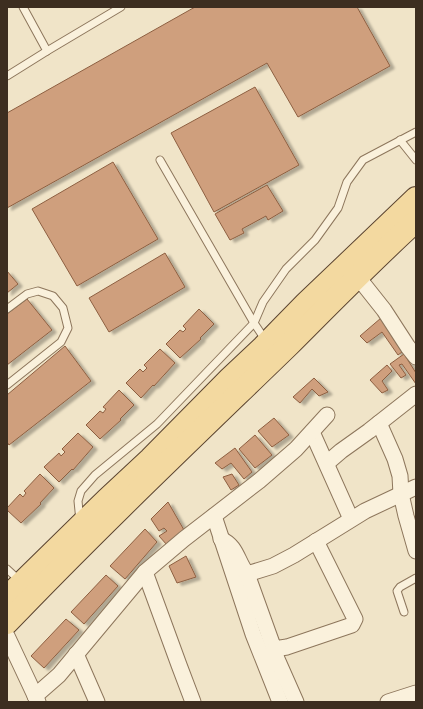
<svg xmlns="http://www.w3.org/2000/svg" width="423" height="709" font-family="'Noto Serif',serif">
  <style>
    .building { fill: #cf9f7d; stroke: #8d5f41; filter: url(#shadow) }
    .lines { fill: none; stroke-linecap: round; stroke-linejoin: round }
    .service-casing { stroke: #8d765c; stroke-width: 9 }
    .minor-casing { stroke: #8d765c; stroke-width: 17 }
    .primary-casing { stroke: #5b4430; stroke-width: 24 }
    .service { stroke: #faf1dc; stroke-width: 7 }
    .minor { stroke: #faf1dc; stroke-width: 15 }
    .primary { stroke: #f3d9a0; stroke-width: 22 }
  </style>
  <defs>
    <filter id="shadow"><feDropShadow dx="4.5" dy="2.5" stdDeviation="1" flood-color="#0004"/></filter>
  </defs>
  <rect width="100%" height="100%" fill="#f0e4c8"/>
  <g class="building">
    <polygon points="195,7 357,7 390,66 298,117 267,63 7,208 7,113"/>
    <polygon points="255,87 299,165 214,212 171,133"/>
    <polygon points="113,162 158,239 77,286 32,209"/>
    <polygon points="267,185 283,211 268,220 266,216 242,229 244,233 230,240 215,214"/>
    <polygon points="165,253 185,287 109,332 89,298"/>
    <polygon points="7,271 18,284 7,293"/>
    <polygon points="27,299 52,330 7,365 7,314"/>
    <polygon points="199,309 214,324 200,338 201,339 180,358 166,344 180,330 183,332 186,329 183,326"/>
    <polygon points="381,318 402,352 398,355 382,332 367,343 360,336"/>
    <polygon points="65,346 91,381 9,445 7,442 7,395"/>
    <polygon points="160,349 175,363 154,386 153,385 141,398 126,383 140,369 143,372 147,368 144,365"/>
    <polygon points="404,354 416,373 416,384 402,364 399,365 406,375 401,378 390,364"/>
    <polygon points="387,365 392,371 382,381 388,390 382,393 370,380"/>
    <polygon points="314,378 328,392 319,396 312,389 300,403 293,397"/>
    <polygon points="119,390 134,405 120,419 121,420 100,439 86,425 100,411 103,413 106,409 103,407"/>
    <polygon points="274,418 289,435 272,447 258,431"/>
    <polygon points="78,433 93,447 73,470 72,469 59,482 44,467 59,453 61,456 65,452 62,449"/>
    <polygon points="255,435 272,455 255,468 239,449"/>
    <polygon points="235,448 252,472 244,479 231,463 222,469 215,463"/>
    <polygon points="40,474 54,488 40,503 41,504 21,523 7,510 7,508 20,494 23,497 26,493 24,491"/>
    <polygon points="232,474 239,485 231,490 223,477"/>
    <polygon points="168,502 184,530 167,545 159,536 167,531 164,528 159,531 151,519"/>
    <polygon points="145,529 157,542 125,579 110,566"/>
    <polygon points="186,556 196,577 177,583 169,566"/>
    <polygon points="106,575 118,586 84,624 71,612"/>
    <polygon points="66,619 79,630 44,668 31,656"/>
  </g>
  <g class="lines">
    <g class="service-casing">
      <g id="service">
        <polyline points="23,7 47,51"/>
        <polyline points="7,76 47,51 121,7"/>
        <polyline points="400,140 416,160"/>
        <polyline points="160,160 254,323 266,341"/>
        <polyline points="7,309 27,294 38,291 53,296 63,308 68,328 61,342 7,385"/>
        <polyline points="80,521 78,501 81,491 95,475 157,424 254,323 263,302 286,269 315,240 338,208 347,182 363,160 416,132"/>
        <polyline points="7,569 20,581"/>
        <polyline points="404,612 397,591 400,587 416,578"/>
      </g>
    </g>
    <g class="minor-casing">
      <g id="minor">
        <polyline points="357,276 384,310 408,347 416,357"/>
        <polyline points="379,423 395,459 400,476 401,494 406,516 416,551"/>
        <polyline points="312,432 351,519"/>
        <polyline points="327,463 341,451 369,431 416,394"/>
        <polyline points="214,516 253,634 280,702"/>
        <path d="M221 539C237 546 237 561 247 574L273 566 294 555 365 511 416 487"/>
        <polyline points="145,572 179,665 193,702"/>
        <polyline points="247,574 274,649 287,647 352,625 355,619 316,541"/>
        <polyline points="7,636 38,702"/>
        <polyline points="274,649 277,659 296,702"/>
        <polyline points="76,654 97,702"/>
        <polyline points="35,696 59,675 145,572 184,539 259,481 296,449 327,415"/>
        <polyline points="388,702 416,693"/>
      </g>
    </g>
    <g class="primary-casing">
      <g id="primary">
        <polyline points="7,597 106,500 150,459 230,378 263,347 306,303 416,198"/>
        <path d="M7 623C98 528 194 437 289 345 331 303 372 261 416 221"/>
      </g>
    </g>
    <use href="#service" class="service"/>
    <use href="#minor" class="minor"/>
    <use href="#primary" class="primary"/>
  </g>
  <rect width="423" height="709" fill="none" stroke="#3d2e20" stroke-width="16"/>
</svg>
